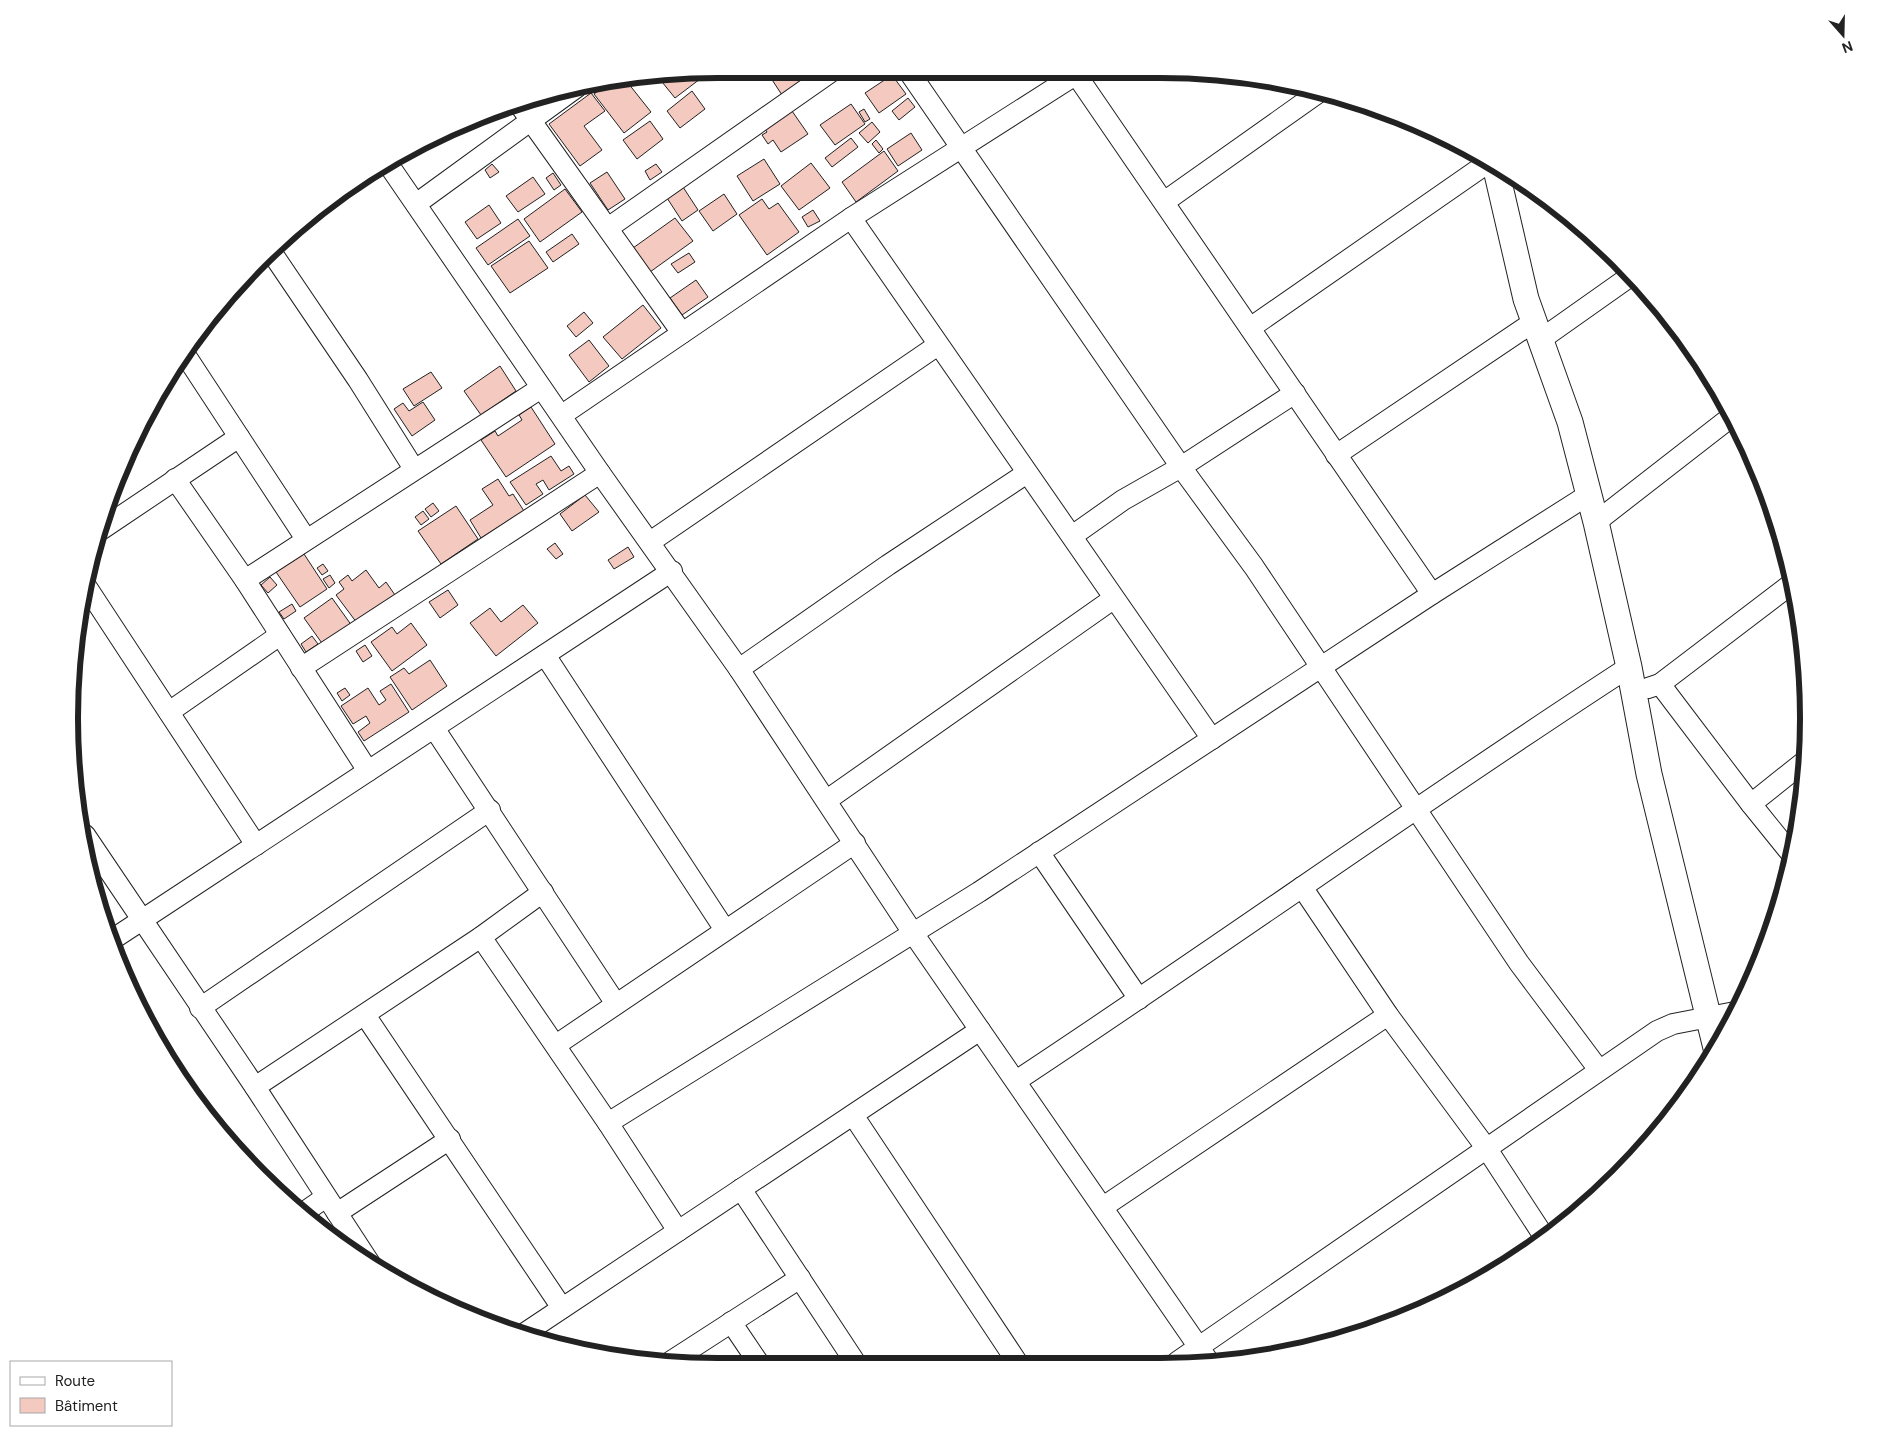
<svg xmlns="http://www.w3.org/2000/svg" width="1878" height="1436" font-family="'DM Sans',sans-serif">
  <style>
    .building { fill: #f3c9c0; stroke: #222 }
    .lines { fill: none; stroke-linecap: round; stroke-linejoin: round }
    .minor-casing { stroke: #222; stroke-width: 22 }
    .major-casing { stroke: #222; stroke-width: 27 }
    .minor { stroke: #fff; stroke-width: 20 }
    .major { stroke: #fff; stroke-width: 25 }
    .rim { fill: none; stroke: #222; stroke-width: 6 }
  </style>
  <rect width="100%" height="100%" fill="#fff"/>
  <g class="building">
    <polygon points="765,69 820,69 782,95"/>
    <polygon points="700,71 704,76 675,98 658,77"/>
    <polygon points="892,75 906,94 879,113 865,93"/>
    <polygon points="631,80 628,83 651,112 624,133 594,94 609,83"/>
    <polygon points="692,91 705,109 680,128 667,111"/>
    <polygon points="591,93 605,111 584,126 602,150 580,166 549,124"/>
    <polygon points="908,98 915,107 899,120 892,111"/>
    <polygon points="851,104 865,124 835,145 820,125"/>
    <polygon points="864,109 870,119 865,122 859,112"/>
    <polygon points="792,111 808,134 781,152 773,140 768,144 762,135 767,132 765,129"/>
    <polygon points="650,121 663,139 637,159 623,140"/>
    <polygon points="872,122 880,132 868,143 859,133"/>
    <polygon points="911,133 922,150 898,166 887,149"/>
    <polygon points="851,138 858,147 832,167 825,158"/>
    <polygon points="876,140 883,149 879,153 872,144"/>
    <polygon points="427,142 429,145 414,155 410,149"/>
    <polygon points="884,151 898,171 856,202 842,182"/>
    <polygon points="764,159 780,184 753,201 737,176"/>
    <polygon points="811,163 830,188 799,210 781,186"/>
    <polygon points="492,164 499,172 490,178 485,170"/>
    <polygon points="656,164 662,172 650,180 645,171"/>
    <polygon points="607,172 625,199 608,210 590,183"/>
    <polygon points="553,173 561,185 554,190 546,178"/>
    <polygon points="533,177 545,194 518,212 506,196"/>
    <polygon points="683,187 698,210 682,221 667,198"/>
    <polygon points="565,189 582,212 540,242 524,219"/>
    <polygon points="724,194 737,214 713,231 699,211"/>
    <polygon points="762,199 769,209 778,203 799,232 767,255 739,215"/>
    <polygon points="489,205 501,223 477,239 465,222"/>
    <polygon points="813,210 820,221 808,227 802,217"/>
    <polygon points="675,218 693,241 650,272 633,248"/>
    <polygon points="518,219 530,236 488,265 476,248"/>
    <polygon points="572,234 579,244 553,262 546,252"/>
    <polygon points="529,241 548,268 510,293 491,266"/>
    <polygon points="689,253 695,262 678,273 671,264"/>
    <polygon points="696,280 708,297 682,315 670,298"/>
    <polygon points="643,305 661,328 622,359 603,337"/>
    <polygon points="584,312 593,323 576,337 567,326"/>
    <polygon points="589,340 609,366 589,382 569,355"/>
    <polygon points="500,366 516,391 481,415 464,391"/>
    <polygon points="431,372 442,388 414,406 403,389"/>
    <polygon points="423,402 435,420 412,436 394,409 403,403 409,411"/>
    <polygon points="531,407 555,444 506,477 481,440 495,431 498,436 522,420 519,415"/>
    <polygon points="551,456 561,471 569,466 574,474 549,490 543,480 536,484 543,494 526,505 510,482"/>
    <polygon points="498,479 509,496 513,494 524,511 481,538 470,520 493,505 482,489"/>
    <polygon points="585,495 599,512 572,531 560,514"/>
    <polygon points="433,503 439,511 431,517 425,509"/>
    <polygon points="456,506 478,539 441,564 418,531"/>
    <polygon points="423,511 429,519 421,525 415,517"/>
    <polygon points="555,543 563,554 556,559 547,549"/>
    <polygon points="628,547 634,557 614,569 608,560"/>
    <polygon points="304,554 327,589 300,607 276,572"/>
    <polygon points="323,564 328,571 322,575 317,568"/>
    <polygon points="366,570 379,588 386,582 395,595 357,623 336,595 344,589 339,582 348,575 352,581"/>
    <polygon points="330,575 335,583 329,588 323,579"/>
    <polygon points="270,577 277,585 268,593 261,585"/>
    <polygon points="448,590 458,605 440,618 429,602"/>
    <polygon points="332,598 352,626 324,646 304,618"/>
    <polygon points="292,604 296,611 284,619 279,612"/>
    <polygon points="523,605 538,623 496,656 470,623 490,608 501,622"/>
    <polygon points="411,623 427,645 392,671 371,642 392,627 397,634"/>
    <polygon points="312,636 318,644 306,652 301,644"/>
    <polygon points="365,645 372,656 363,662 356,651"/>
    <polygon points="430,660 447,686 412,710 390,677 404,668 409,674"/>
    <polygon points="391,684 409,712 364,741 358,732 370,723 366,716 353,724 341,706 368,688 379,705 386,700 380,691"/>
    <polygon points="345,688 350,695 342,701 337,693"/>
  </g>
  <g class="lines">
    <g class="minor-casing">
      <g id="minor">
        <polyline points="907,69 1181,467 1254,567 1519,963 1599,1070"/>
        <polyline points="1073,70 1432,594"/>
        <polyline points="519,104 682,333"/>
        <polyline points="386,161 600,473 739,669 913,933 1209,1362"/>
        <polyline points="1164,202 1322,90"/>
        <polyline points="416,204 577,87"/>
        <polyline points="851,218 1212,739"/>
        <polyline points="608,228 835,69"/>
        <polyline points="270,250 358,380 414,469"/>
        <polyline points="1250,328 1489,162"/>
        <polyline points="1540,340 1632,275"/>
        <polyline points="186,356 306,539"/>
        <polyline points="562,415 851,218 1083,70"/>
        <polyline points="1336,455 1535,321"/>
        <polyline points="175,479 245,580 368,771"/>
        <polyline points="1596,522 1731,417"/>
        <polyline points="102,529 239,437"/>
        <polyline points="1072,536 1123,500 1181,467 1295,393"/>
        <polyline points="650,542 938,345"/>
        <polyline points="245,580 541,388"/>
        <polyline points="84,583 256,845"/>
        <polyline points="545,655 725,930"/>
        <polyline points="301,668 600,473"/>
        <polyline points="739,669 888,565 1027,473"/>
        <polyline points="1660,684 1751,804 1793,856"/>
        <polyline points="1648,688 1660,684 1794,582"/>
        <polyline points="169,712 280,635"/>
        <polyline points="434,728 616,1004"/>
        <polyline points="827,800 1113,599"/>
        <polyline points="1751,804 1805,761"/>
        <polyline points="85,835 255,1087 371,1265"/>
        <polyline points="1039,852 1139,999"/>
        <polyline points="1302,887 1388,1015 1487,1149 1545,1238"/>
        <polyline points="481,937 608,1123 678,1231"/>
        <polyline points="110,941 672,571"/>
        <polyline points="200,1008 490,810"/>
        <polyline points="365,1015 562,1308"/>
        <polyline points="556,1045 855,843"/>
        <path d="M1016 1081C1222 945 1422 801 1629 667"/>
        <polyline points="255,1087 481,937 543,892"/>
        <polyline points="853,1115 1017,1362"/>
        <polyline points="608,1123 979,892 1432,594 1588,495"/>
        <polyline points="741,1189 855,1362"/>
        <polyline points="1103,1207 1388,1015"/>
        <polyline points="303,1213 326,1197"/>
        <polyline points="337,1213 450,1139"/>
        <polyline points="731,1322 758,1362"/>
        <polyline points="525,1333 980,1030"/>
        <polyline points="670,1362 800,1278"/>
        <polyline points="1177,1362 1657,1031 1673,1024 1735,1012"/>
      </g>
    </g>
    <g class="major-casing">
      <polyline id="major" points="1495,165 1526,299 1570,422 1596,522 1629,667 1649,774 1716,1048"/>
    </g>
    <use href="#minor" class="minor"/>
    <use href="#major" class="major"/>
  </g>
  <path d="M0 0H1878V1436H0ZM718 78H1160A640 640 0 0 1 1800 718V718A640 640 0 0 1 1160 1358H718A640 640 0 0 1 78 718V718A640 640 0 0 1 718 78Z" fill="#fff" fill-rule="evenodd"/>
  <path class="rim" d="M718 78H1160A640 640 0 0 1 1800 718V718A640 640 0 0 1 1160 1358H718A640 640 0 0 1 78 718V718A640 640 0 0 1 718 78Z"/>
  <rect x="10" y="1361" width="162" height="65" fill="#ffffff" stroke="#a7a7a7"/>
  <rect x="20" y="1377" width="25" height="8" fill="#ffffff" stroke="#a7a7a7"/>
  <text x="55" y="1386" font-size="15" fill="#222222">Route</text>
  <rect x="20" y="1398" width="25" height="15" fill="#f3c9c0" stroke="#a7a7a7"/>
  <text x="55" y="1411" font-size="15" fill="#222222">Bâtiment</text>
  <g transform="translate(1843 35) rotate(160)" stroke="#ffffff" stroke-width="4" paint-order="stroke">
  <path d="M0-4L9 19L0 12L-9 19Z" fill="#222222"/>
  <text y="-8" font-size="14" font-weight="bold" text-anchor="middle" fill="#222222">N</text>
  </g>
</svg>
